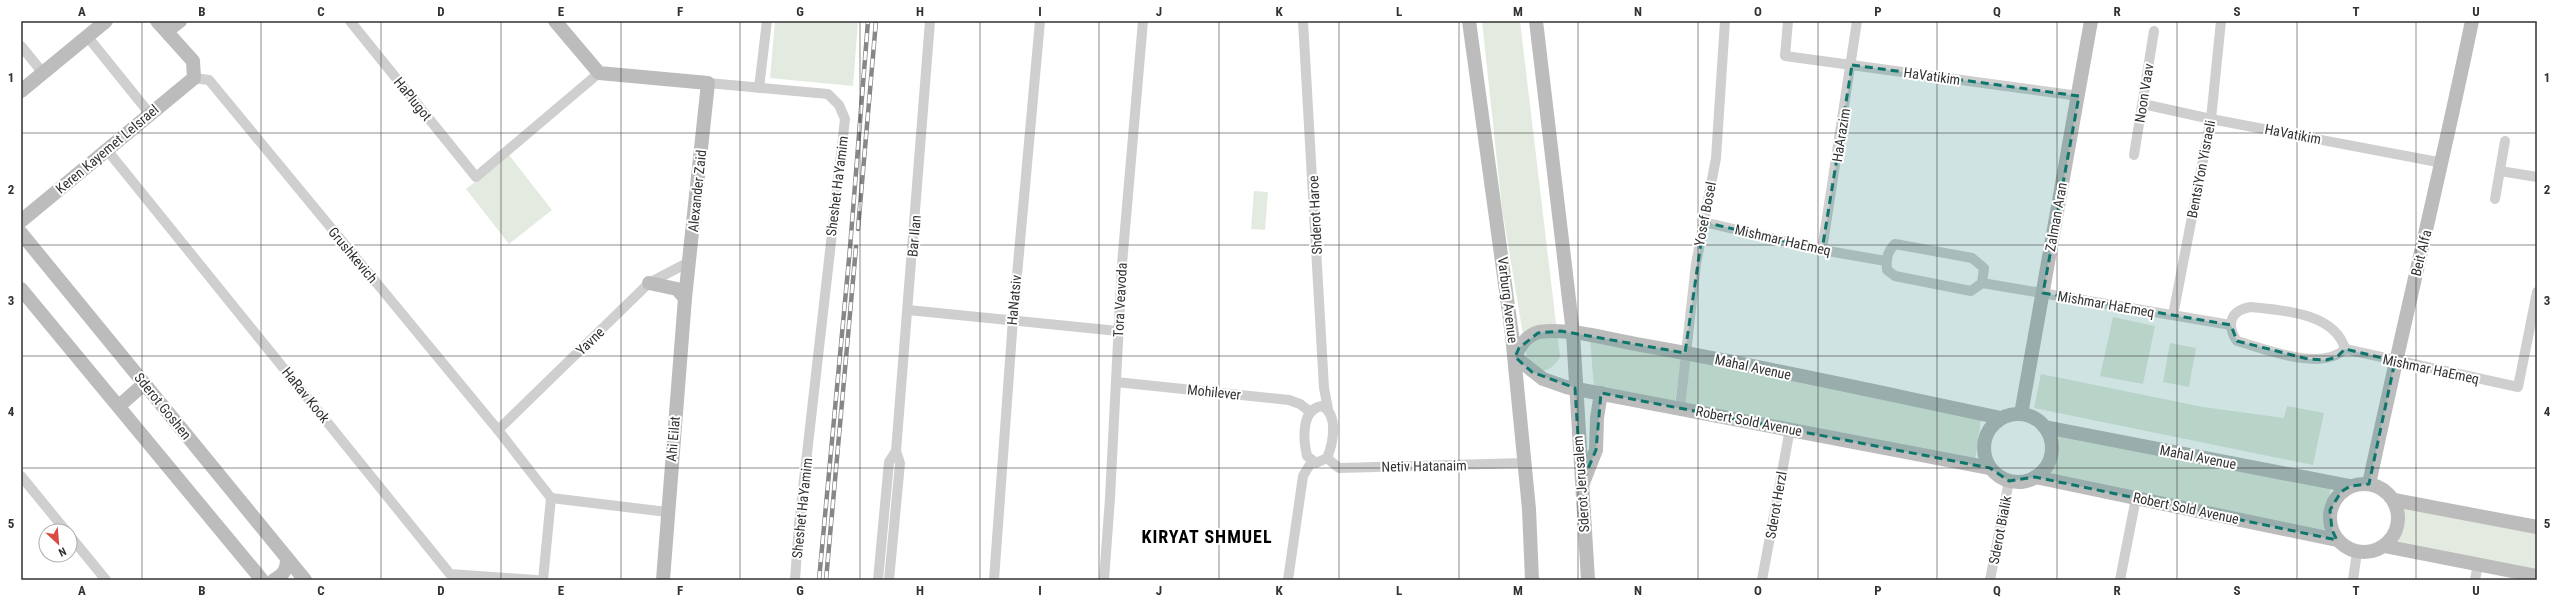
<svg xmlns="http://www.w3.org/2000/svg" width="2558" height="601" font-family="'Roboto Condensed',sans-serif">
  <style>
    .green { fill: #e3eadf }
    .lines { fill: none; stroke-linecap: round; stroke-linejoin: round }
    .street { stroke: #cfcfcf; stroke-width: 10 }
    .secondary { stroke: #bcbcbc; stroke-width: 14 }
    .rail-casing { stroke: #878787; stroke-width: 4.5 }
    .rail { stroke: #fff; stroke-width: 3; stroke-dasharray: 9; stroke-linecap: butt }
    .marked { fill: #0f766e; fill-opacity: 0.2; stroke: #0f766e; stroke-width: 3; stroke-dasharray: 8 5; stroke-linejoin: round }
    .grid { fill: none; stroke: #323232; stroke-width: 1; stroke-opacity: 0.55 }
    .labels { text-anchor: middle; stroke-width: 4; stroke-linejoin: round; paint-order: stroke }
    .street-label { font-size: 14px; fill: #323232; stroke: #fff }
    .district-label { font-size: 18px; font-weight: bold; letter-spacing: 1px; fill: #000; stroke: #fff }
    .neatline { fill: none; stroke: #323232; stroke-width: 1.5 }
    .grid-label { font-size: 13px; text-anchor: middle; font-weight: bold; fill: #323232 }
  </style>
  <rect width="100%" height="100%" fill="#fff"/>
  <g class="green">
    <polygon points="775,21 858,21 853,86 770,78"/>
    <path d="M1482 21H1520L1560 357C1551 372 1542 374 1528 365L1502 208Z"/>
    <polygon points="509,155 552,210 509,244 466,189"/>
    <polygon points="1254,191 1268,192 1265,230 1251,229"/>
    <polygon points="2113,317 2155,326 2143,384 2100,376"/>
    <polygon points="1590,339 1681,356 1675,402 1594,388"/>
    <polygon points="2170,343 2196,348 2189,387 2163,382"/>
    <polygon points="1688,357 1982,413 1975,461 1684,403"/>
    <polygon points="2041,374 2203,407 2284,418 2287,406 2324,413 2313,465 2034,408"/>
    <polygon points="2058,430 2331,485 2324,534 2050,476"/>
    <polygon points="2405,506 2537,530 2537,572 2398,545"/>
  </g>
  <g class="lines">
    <g class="street">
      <polyline points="350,21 476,177 599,73"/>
      <polyline points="1303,21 1324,388 1328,409"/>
      <polyline points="1788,21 1785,56 2079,96"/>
      <polyline points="87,36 150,114"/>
      <polyline points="21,46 43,73"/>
      <polyline points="194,78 209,80 498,430 551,498"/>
      <polyline points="708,83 828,94 839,105 845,119 799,524 795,580"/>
      <polyline points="759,88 767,21"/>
      <polyline points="2143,104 2211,119 2443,163"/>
      <polyline points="107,150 450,574 536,580"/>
      <polyline points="2134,155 2154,31"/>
      <polyline points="2500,171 2537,177"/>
      <polyline points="2495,199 2505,141"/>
      <polyline points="1704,222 1822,250 1886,261"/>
      <path d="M1895 244 1972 258 1984 268 1982 283 1971 291 1895 276 1887 270C1886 259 1887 252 1895 244Z"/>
      <polyline points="1822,250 1857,21"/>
      <polyline points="1982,283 2231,325"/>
      <path d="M2251 307C2282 310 2335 313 2345 349 2321 372 2266 349 2237 341 2226 325 2230 310 2251 307Z"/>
      <polyline points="908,310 1118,331"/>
      <polyline points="2173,315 2211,119 2221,21"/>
      <polyline points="2345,349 2518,387 2537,292"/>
      <polyline points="1116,382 1289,400 1300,404 1309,411"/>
      <path d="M1322 406C1339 414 1333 444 1327 458L1316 463 1307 456C1303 439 1301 409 1322 406Z"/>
      <polyline points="1680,407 1696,264 1716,158 1725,21"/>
      <polyline points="498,430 649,283 689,262"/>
      <polyline points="1327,458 1339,468 1524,463"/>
      <polyline points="21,476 66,531"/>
      <polyline points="551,498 667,512"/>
      <polyline points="70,536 106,580"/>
      <polyline points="543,580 551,498"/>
      <polyline points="878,580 889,462 896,451"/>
      <polyline points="889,580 900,463 896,451 930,21"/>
      <polyline points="994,580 1013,319 1040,21"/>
      <polyline points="1104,580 1110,498 1122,264 1143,21"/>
      <polyline points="1288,580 1303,476 1312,461"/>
      <polyline points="1762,580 1790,429"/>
      <polyline points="1990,580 2009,481"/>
      <polyline points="2120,580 2136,498"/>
      <polyline points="2353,580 2357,552"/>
      <polyline points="2475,580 2478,564"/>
    </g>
    <g class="secondary">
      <polyline points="555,21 599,73 708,83 685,298 663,580"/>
      <polyline points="1469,21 1512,335 1529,509 1532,580"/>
      <polyline points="1536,21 1573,333 1588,580"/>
      <polyline points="167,31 180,21"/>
      <polyline points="21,91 106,21"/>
      <polyline points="21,221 194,78 193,61 157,21"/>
      <polyline points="21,233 305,580"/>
      <polyline points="649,283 677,289 685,298"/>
      <polyline points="21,289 262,580"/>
      <polyline points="119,406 144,384"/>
      <polyline points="2021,414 2091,21"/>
      <circle cx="2018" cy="448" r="34"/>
      <polyline points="2045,427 2350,486"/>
      <path d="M1990 468 1566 387 1543 379 1515 357C1519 347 1527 335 1539 332 1569 327 1611 340 1641 345 1762 366 1881 393 2001 418"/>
      <polyline points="2035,477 2337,540"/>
      <polyline points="1583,483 1596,450 1597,418 1601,393"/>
      <circle cx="2364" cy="518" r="34"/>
      <path d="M2369 484C2402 329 2440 176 2472 21"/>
      <polyline points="2394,500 2537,527"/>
      <polyline points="2384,546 2537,576"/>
      <path d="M274 580C284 575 287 569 287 558"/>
    </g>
    <g class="rail-casing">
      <g id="rail">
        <polyline points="858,229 876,21"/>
        <polyline points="819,580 850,248 868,21"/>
        <polyline points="826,580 856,247"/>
      </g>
    </g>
    <use href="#rail" class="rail"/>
  </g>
  <path class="marked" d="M1852 65 2079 96 2043 293 2231 325 2237 341 2308 359 2326 360 2337 357 2345 349 2395 361 2369 484 2350 486 2341 492 2330 510 2332 530 2337 540 2035 477 2009 481 1990 468 1601 393 1596 450 1581 485 1575 388 1532 372 1515 357 1519 348 1538 333 1561 331 1685 353 1704 222 1822 250Z"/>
  <path class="grid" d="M142 21V580M261 21V580M381 21V580M501 21V580M621 21V580M740 21V580M860 21V580M980 21V580M1099 21V580M1219 21V580M1339 21V580M1459 21V580M1578 21V580M1698 21V580M1818 21V580M1937 21V580M2057 21V580M2177 21V580M2297 21V580M2416 21V580M21 133H2537M21 245H2537M21 356H2537M21 468H2537"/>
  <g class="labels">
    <g class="street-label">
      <text transform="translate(1932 76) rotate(8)" y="5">HaVatikim</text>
      <text transform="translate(2144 93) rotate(-81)" y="5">Noon Vaav</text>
      <text transform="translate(413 99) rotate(51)" y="5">HaPlugot</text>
      <text transform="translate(2293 134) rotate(11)" y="5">HaVatikim</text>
      <text transform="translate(1841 135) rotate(-81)" y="5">HaArazim</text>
      <text transform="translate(107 149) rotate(-40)" y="5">Keren Kayemet LeIsrael</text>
      <text transform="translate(2201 169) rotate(-79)" y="5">BentsiYon Yisraeli</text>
      <text transform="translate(837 186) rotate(-83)" y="5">Sheshet HaYamim</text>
      <text transform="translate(697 191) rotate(-84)" y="5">Alexander Zaid</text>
      <text transform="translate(1705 214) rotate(-79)" y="5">Yosef Bosel</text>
      <text transform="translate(1315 215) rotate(-93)" y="5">Shderot Haroe</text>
      <text transform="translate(2056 217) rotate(-80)" y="5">Zalman Aran</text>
      <text transform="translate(914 236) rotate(-85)" y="5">Bar Ilan</text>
      <text transform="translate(1783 240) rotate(13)" y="5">Mishmar HaEmeq</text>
      <text transform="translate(2421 253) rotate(-76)" y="5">Beit Alfa</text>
      <text transform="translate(353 255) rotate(50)" y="5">Grushkevich</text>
      <text transform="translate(1014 300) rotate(-85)" y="5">HaNatsiv</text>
      <text transform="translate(1120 300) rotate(-87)" y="5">Tora Veavoda</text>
      <text transform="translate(1508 300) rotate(83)" y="5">Varburg Avenue</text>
      <text transform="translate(2106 304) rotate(10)" y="5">Mishmar HaEmeq</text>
      <text transform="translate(590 341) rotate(-44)" y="5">Yavne</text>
      <text transform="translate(1753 367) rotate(12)" y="5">Mahal Avenue</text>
      <text transform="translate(2431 369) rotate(12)" y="5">Mishmar HaEmeq</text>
      <text transform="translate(1214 392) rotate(6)" y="5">Mohilever</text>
      <text transform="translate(306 395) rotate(51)" y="5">HaRav Kook</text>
      <text transform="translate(163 406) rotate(51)" y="5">Sderot Goshen</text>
      <text transform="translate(1749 421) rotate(11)" y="5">Robert Sold Avenue</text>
      <text transform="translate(673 439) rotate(-85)" y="5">Ahi Eilat</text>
      <text transform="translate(2198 457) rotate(11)" y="5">Mahal Avenue</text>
      <text transform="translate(1424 466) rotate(-1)" y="5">Netiv Hatanaim</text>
      <text transform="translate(1581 484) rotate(-94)" y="5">Sderot Jerusalem</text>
      <text transform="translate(1776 505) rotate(-80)" y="5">Sderot Herzl</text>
      <text transform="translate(802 508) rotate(-84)" y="5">Sheshet HaYamim</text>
      <text transform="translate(2186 508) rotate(12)" y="5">Robert Sold Avenue</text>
      <text transform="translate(2000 530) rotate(-79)" y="5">Sderot Bialik</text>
    </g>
    <g class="district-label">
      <text x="1207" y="543">KIRYAT SHMUEL</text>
    </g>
  </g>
  <rect width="2558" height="601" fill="none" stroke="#ffffff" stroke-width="44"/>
  <g transform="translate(58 543) rotate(154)"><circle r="19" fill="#ffffff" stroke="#adadad"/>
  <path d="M0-3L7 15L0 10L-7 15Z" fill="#da4b43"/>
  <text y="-6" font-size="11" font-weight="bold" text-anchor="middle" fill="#323232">N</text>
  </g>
  <rect x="22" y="22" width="2514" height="557" class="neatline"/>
  <g class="grid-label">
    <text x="82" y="16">A</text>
    <text x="202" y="16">B</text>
    <text x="321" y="16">C</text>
    <text x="441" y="16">D</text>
    <text x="561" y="16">E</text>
    <text x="680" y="16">F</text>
    <text x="800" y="16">G</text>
    <text x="920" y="16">H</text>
    <text x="1040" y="16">I</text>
    <text x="1159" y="16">J</text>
    <text x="1279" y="16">K</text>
    <text x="1399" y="16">L</text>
    <text x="1518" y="16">M</text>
    <text x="1638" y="16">N</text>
    <text x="1758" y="16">O</text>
    <text x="1878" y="16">P</text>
    <text x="1997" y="16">Q</text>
    <text x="2117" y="16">R</text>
    <text x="2237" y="16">S</text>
    <text x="2356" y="16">T</text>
    <text x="2476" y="16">U</text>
    <text x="11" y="82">1</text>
    <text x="2547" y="82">1</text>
    <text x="11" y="194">2</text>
    <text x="2547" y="194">2</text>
    <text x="11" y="305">3</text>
    <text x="2547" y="305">3</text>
    <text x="11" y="416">4</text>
    <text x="2547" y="416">4</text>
    <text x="11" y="528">5</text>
    <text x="2547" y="528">5</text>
    <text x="82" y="595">A</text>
    <text x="202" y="595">B</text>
    <text x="321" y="595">C</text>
    <text x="441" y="595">D</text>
    <text x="561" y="595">E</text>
    <text x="680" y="595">F</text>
    <text x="800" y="595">G</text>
    <text x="920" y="595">H</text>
    <text x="1040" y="595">I</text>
    <text x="1159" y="595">J</text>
    <text x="1279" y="595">K</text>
    <text x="1399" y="595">L</text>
    <text x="1518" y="595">M</text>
    <text x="1638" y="595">N</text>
    <text x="1758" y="595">O</text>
    <text x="1878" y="595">P</text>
    <text x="1997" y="595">Q</text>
    <text x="2117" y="595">R</text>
    <text x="2237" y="595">S</text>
    <text x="2356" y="595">T</text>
    <text x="2476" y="595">U</text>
  </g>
</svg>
